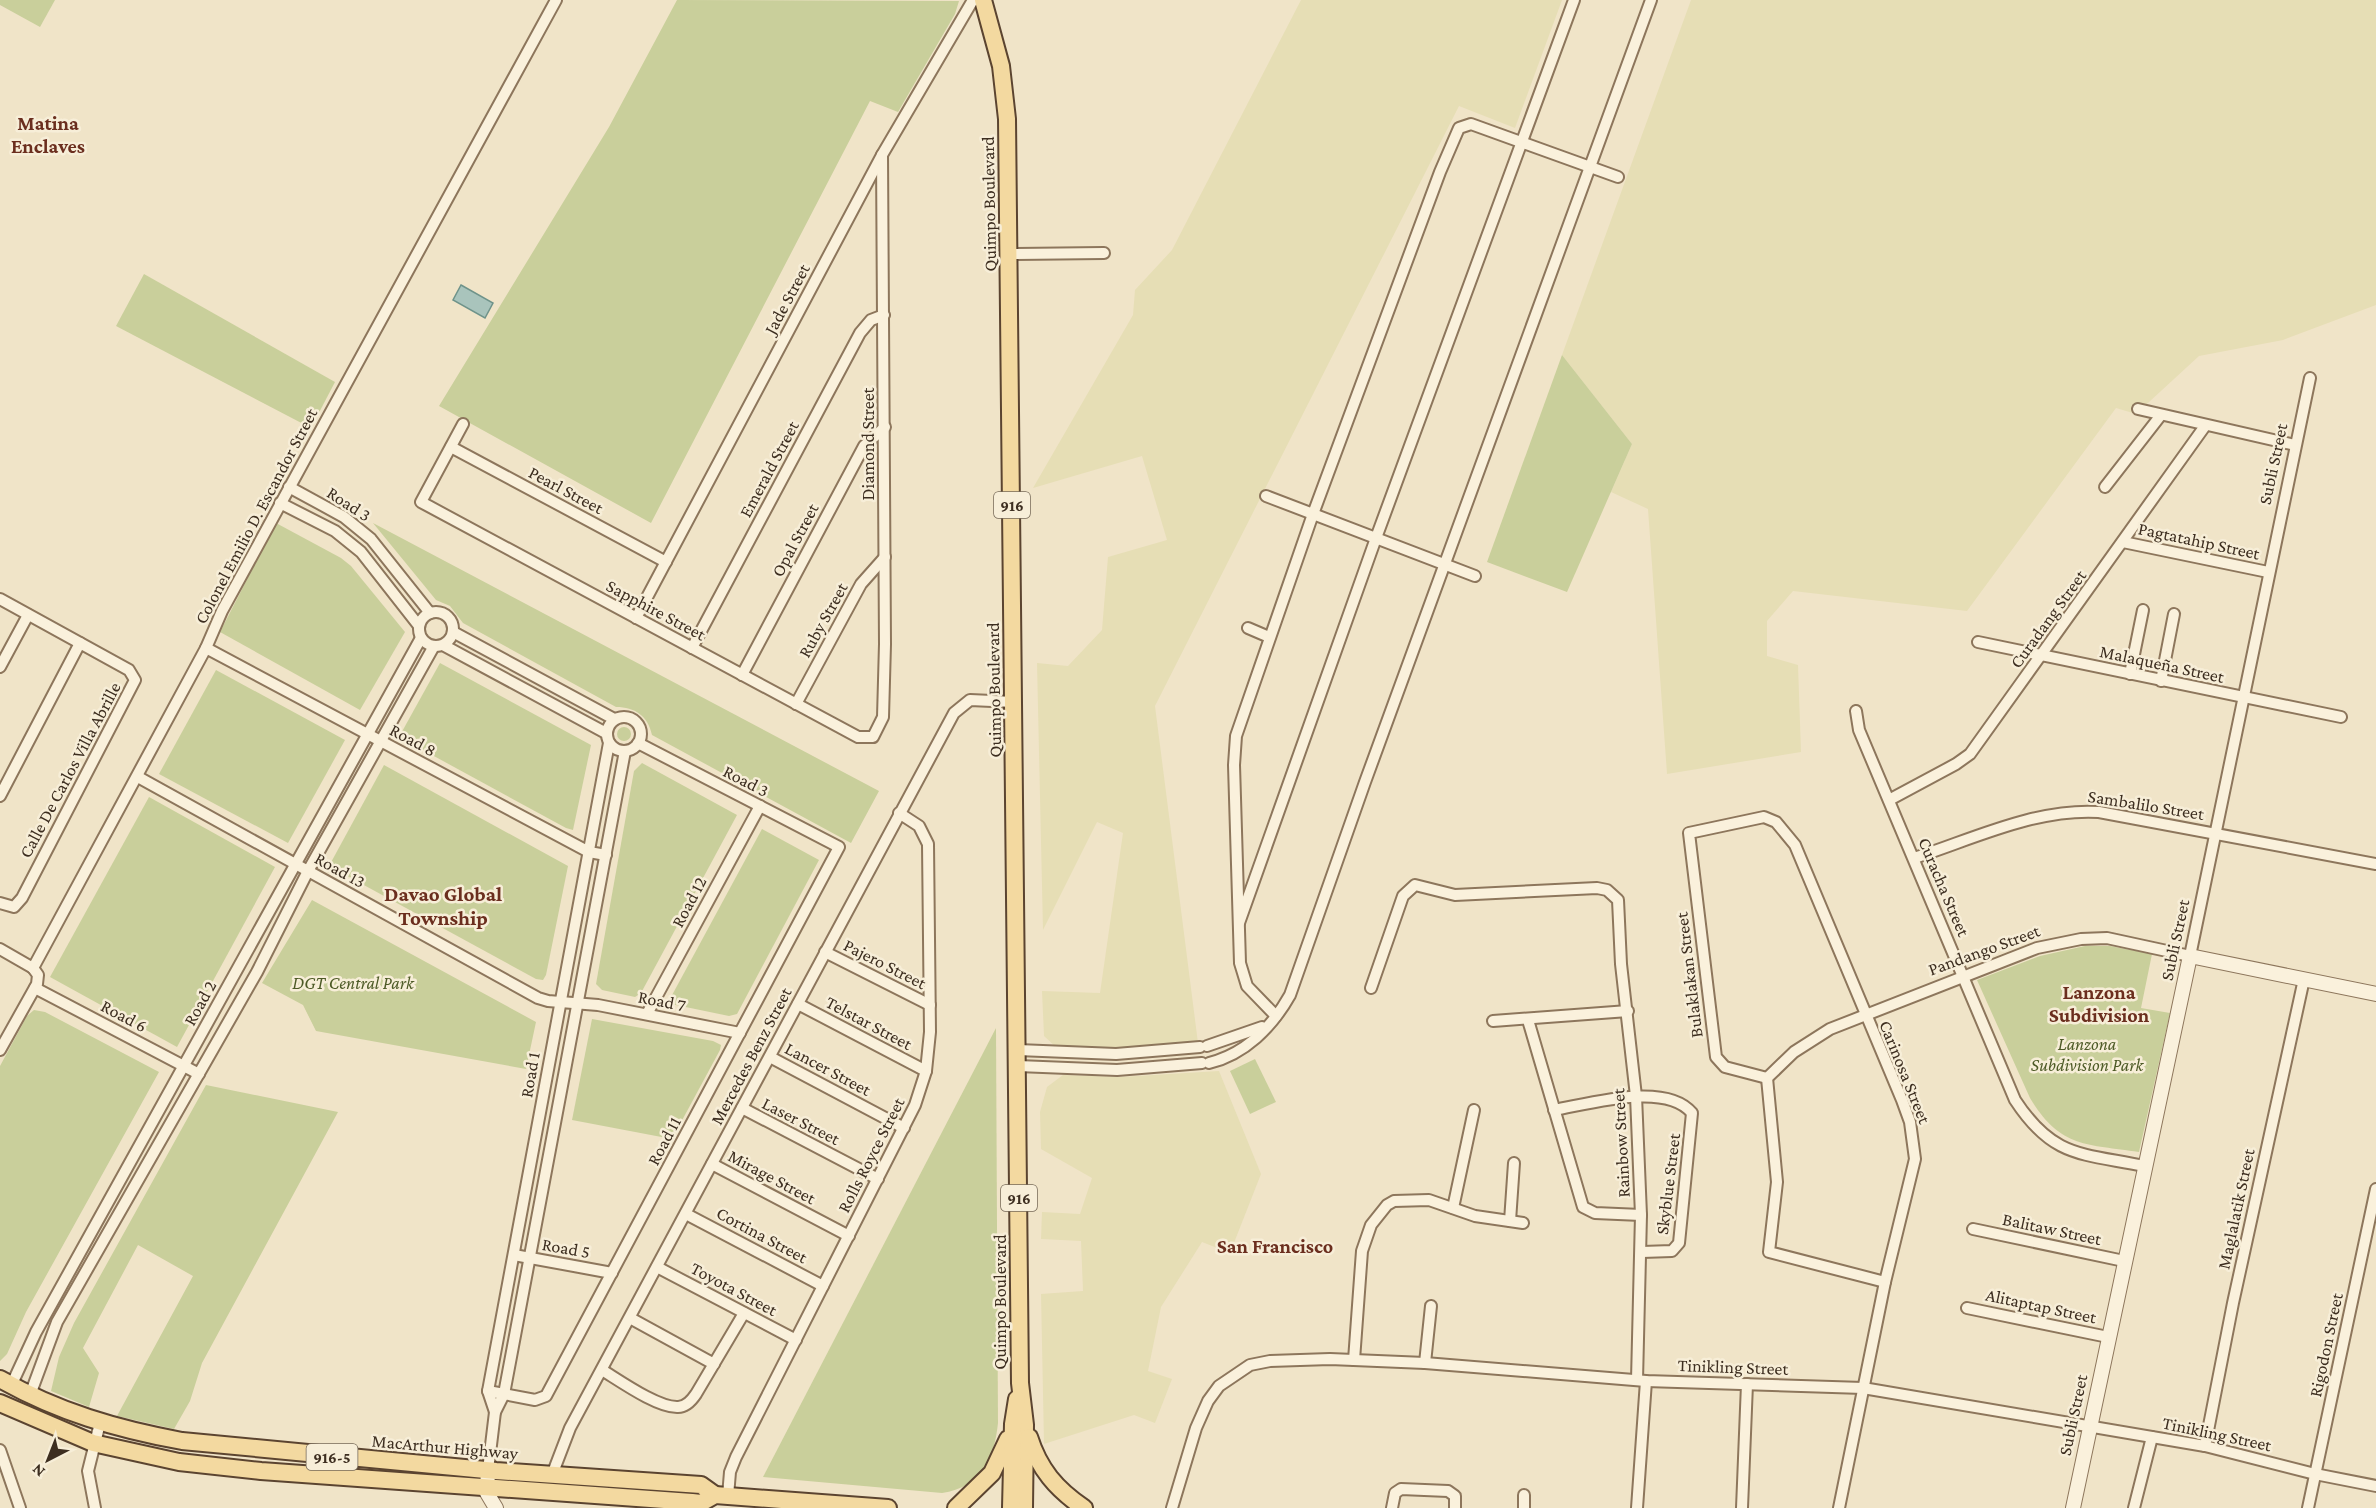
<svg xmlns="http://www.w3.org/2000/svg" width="2376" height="1508" font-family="'Crimson Pro',serif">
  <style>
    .farmland { fill: #e6deb5 }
    .green { fill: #c9cf9b }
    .water { fill: #a9c4bc; stroke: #6f938a; stroke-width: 1.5 }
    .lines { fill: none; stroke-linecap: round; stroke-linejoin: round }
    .minor-casing { stroke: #8d765c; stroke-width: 14 }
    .tertiary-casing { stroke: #8d765c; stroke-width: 16 }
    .primary-casing { stroke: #5b4430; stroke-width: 20 }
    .minor { stroke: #faf1dc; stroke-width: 10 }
    .tertiary { stroke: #faf1dc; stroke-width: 14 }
    .primary { stroke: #f3d9a0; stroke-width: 16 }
    .labels { text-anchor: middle; stroke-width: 5; stroke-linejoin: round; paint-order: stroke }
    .shield { fill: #f7eed8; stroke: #756857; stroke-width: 1.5 }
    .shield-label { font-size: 16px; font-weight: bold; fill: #3d2e20 }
    .street-label { font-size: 18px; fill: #3d2e20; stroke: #f7eed8 }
    .park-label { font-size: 18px; font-style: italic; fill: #4d5a26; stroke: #f7eed8 }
    .neighbourhood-label { font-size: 20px; font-weight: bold; fill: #6b2e1e; stroke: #f7eed8 }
    .quarter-label { font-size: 21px; font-weight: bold; fill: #6b2e1e; stroke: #f7eed8 }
  </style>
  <rect width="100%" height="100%" fill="#f0e4c8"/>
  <g class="farmland">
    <polygon points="1301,0 1562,0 1515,128 1459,106 1155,706 1198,1043 1147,1048 1057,1048 1044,1036 1042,991 1100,993 1123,833 1097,822 1043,930 1037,663 1068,666 1102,630 1108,557 1167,540 1142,456 1033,488 1133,315 1135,290 1172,250"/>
    <polygon points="1691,0 2376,0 2376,305 2283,340 2199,356 2136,414 2116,408 1967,611 1793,591 1767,621 1767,656 1798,665 1801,752 1667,774 1648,509 1611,492 1632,444 1562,355"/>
    <polygon points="1219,1071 1261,1174 1230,1253 1202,1242 1161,1307 1148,1371 1172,1379 1155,1423 1134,1415 1044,1444 1041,1294 1083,1291 1081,1241 1041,1239 1042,1212 1080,1214 1092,1178 1041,1149 1040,1112 1047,1087 1063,1075 1121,1077"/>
  </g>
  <g class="green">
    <polygon points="0,0 55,0 40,27 0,5"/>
    <polygon points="677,0 959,1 955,14 898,112 870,101 651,523 439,406 609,127"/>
    <polygon points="144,274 335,382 311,428 116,326"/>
    <polygon points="1562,355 1632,444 1567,592 1487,562"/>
    <polygon points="276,523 341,558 351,566 405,632 360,710 220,632"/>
    <path d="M373 523 879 791 851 843 652 735C648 716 635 707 616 707L463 623 450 606 436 600Z"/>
    <polygon points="440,663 591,745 573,830 566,828 399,737"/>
    <polygon points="216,670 345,740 288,843 159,774"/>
    <circle cx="624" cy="734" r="7"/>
    <polygon points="642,763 737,815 641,993 635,997 602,990 596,984 634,771"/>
    <polygon points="384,765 568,866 546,975 543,980 536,979 329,866"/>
    <polygon points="149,797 275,867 177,1047 50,977"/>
    <polygon points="762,829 819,860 737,1014 729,1016 671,1004 671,997"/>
    <polygon points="312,900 536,1022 526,1069 316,1031 303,1005 262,983"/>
    <path d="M2085 946H2110L2152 954 2141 1008 2170 1013 2139 1152C2086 1144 2060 1148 2030 1098L1977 980 2040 956Z"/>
    <polygon points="34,1010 45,1012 159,1072 26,1312 7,1354 0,1361 0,1066 27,1016"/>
    <polygon points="592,1019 713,1041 721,1045 720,1050 672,1139 572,1120"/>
    <path d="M996 1028 998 1423C994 1460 981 1487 942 1493L763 1477Z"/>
    <polygon points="1255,1059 1276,1102 1250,1114 1230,1071"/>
    <polygon points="206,1085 338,1112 202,1363 190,1401 174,1429 117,1416 193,1276 138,1245 83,1348 99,1373 89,1407 51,1391 59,1357 74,1323"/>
  </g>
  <polygon class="water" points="461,285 493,303 485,318 453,300"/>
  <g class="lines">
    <g class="minor-casing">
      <g id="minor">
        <polyline points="1009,254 1104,253"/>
        <polyline points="2138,409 2295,445"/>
        <polyline points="463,424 421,502 858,737 873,737 883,717 885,644 882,155"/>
        <polyline points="451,447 666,562"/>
        <polyline points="289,487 344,517 371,539 430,613"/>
        <polyline points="2105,487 2161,415"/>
        <polyline points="1266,496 1475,576"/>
        <polyline points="280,503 335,531 361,552 419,626"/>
        <polyline points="2123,542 2268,572"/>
        <polyline points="0,599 129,670 135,680 22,898 14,907 0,903"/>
        <circle cx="436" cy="629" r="17"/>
        <polyline points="636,618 882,155 973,0"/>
        <polyline points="1248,628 1269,637"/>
        <polyline points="453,632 614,719"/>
        <polyline points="1978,642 2341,717"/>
        <polyline points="443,645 606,733"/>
        <polyline points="206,648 589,852 606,855"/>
        <polyline points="692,648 860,333 871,320 884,315"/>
        <polyline points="0,667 28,615"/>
        <polyline points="2130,674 2143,610"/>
        <polyline points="742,675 864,446 885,427"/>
        <polyline points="2161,681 2174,614"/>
        <polyline points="796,704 861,584 885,557"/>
        <path d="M1856 711 1859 730 2015 1100C2053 1158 2081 1153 2144 1166"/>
        <circle cx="624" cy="734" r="17"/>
        <polyline points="138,777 538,998 548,1001 598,1005 740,1033"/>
        <polyline points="0,796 80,643"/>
        <polyline points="1889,800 1956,764 1970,754 2205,426"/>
        <path d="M1914 858C1973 839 2036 808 2099 812L2376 864"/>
        <polyline points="1239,923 1376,538 1574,0"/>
        <polyline points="0,949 33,968"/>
        <polyline points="825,952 930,1005"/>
        <polyline points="33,968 206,648 222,611 556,0"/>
        <polyline points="35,988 199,1074"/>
        <polyline points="1371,988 1403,896 1415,885 1455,895 1597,888 1607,890 1618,900 1621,964 1636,1096 1641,1215 1637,1380"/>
        <polyline points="798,1004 926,1071"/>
        <polyline points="647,1014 760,806"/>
        <polyline points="1276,1016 1247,986 1240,963 1234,765 1236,736 1313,514 1440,172 1459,128 1471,124 1618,177"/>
        <polyline points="1528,1020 1583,1207 1595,1213 1641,1215"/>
        <polyline points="1493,1021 1628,1011"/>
        <polyline points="1207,1046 1262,1027"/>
        <polyline points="0,1050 37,984 38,975 33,968"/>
        <polyline points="1018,1050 1116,1054 1200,1047"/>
        <polyline points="770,1057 904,1128"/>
        <path d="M1209 1063C1245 1054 1272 1027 1290 995L1365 782 1651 0"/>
        <polyline points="1018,1066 1117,1070 1202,1063"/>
        <polyline points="1767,1078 1725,1067 1716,1057 1689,833 1764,817 1776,822 1795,845 1902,1100 1910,1122 1915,1159 1885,1282 1839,1508"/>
        <polyline points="1767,1078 1794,1052 1830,1029 2037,948 2081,939 2107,938 2190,956 2310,378"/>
        <polyline points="1767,1078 1777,1182 1769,1252 1885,1282"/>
        <polyline points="742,1108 878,1179"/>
        <path d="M1554 1110C1589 1104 1666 1081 1692 1113L1679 1243 1672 1251 1642 1252"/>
        <polyline points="712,1164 849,1236"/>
        <polyline points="1453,1208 1474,1110"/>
        <polyline points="686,1214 823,1286"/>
        <polyline points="1510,1221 1514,1163"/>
        <polyline points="1973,1229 2124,1261"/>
        <polyline points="514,1255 612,1273"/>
        <polyline points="657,1267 796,1340"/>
        <polyline points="1967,1308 2108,1337"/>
        <polyline points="630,1318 714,1364"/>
        <polyline points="1354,1360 1362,1251 1371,1225 1387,1205 1394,1201 1429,1200 1475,1216 1523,1223"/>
        <polyline points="1425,1363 1431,1306"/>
        <path d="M602 1370C620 1381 658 1408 678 1407 686 1407 692 1400 696 1394L744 1313"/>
        <polyline points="11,1386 36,1332 421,638"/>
        <polyline points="488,1391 535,1400 546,1396 839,847 638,743"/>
        <polyline points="30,1395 57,1322 257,972 308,871 434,646"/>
        <polyline points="495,1412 488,1391 609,743"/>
        <polyline points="2205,1446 2233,1303 2304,979"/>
        <polyline points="0,1450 20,1508"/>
        <polyline points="488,1470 495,1412 504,1394 625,751"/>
        <polyline points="552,1475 570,1428 954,713 970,700 1014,702"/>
        <polyline points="728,1496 730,1472 736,1457 915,1105 926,1071 930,1032 928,844 919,826 899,813"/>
        <polyline points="95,1508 88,1471 100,1423"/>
        <polyline points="1172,1508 1196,1428 1208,1401 1219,1386 1250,1365 1270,1361 1330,1359 1425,1363 1646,1381 1863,1388 2205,1446 2315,1474 2376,1486"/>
        <polyline points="1392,1508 1395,1493 1401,1489 1448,1491 1455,1496 1455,1508"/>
        <polyline points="1524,1508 1524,1495"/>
        <polyline points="1637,1508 1646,1381"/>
        <polyline points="1742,1508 1747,1384"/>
        <polyline points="2134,1508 2152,1437"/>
        <polyline points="2308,1508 2376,1189"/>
      </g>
    </g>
    <g class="tertiary-casing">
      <g id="tertiary">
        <polyline points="488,1470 487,1493 496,1508"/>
        <polyline points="2073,1508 2190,956 2376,994"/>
      </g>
    </g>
    <g class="primary-casing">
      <g id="primary">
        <polyline points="983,0 1001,66 1007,119 1020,1383 1025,1425 1024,1508"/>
        <path d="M0 1379C58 1412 117 1429 182 1441L496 1471 701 1485 715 1495"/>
        <polyline points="0,1403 93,1443 179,1462 261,1471 692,1502 701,1503 715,1495 888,1508"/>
        <path d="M1029 1437C1039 1469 1056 1489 1084 1508"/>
        <polyline points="956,1508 992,1473 1008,1439"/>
        <polyline points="1011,1508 1013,1424 1017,1399"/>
      </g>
    </g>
    <use href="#minor" class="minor"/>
    <use href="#tertiary" class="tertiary"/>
    <use href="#primary" class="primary"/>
  </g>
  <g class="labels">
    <g class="shield">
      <rect x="994" y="492" width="36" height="26" rx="4.5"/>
      <rect x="1001" y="1185" width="36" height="26" rx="4.5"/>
      <rect x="306.5" y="1444" width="51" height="26" rx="4.5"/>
    </g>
    <g class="shield-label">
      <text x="1012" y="511">916</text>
      <text x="1019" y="1204">916</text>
      <text x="332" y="1463">916-5</text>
    </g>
    <g class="street-label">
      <text transform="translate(989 204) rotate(-91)" y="6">Quimpo Boulevard</text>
      <text transform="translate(787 299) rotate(-62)" y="6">Jade Street</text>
      <text transform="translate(868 444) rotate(-90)" y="6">Diamond Street</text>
      <text transform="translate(2273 464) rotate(-78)" y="6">Subli Street</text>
      <text transform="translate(769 469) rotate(-62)" y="6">Emerald Street</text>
      <text transform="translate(566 490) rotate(28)" y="6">Pearl Street</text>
      <text transform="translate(349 504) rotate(33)" y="6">Road 3</text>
      <text transform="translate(256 516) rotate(-62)" y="6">Colonel Emilio D. Escandor Street</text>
      <text transform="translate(795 540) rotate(-62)" y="6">Opal Street</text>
      <text transform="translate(2199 541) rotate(12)" y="6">Pagtatahip Street</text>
      <text transform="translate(656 610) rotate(28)" y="6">Sapphire Street</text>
      <text transform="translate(2048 619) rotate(-54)" y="6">Curadang Street</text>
      <text transform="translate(823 620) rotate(-61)" y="6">Ruby Street</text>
      <text transform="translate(2162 664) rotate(12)" y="6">Malaqueña Street</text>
      <text transform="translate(994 690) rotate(-91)" y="6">Quimpo Boulevard</text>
      <text transform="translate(413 740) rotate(28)" y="6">Road 8</text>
      <text transform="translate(70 770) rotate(-62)" y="6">Calle De Carlos Villa Abrille</text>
      <text transform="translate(746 781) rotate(27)" y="6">Road 3</text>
      <text transform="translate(2146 805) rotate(9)" y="6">Sambalilo Street</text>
      <text transform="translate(340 870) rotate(29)" y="6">Road 13</text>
      <text transform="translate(1944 887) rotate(67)" y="6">Curacha Street</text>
      <text transform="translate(689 902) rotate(-62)" y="6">Road 12</text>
      <text transform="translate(2175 940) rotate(-78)" y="6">Subli Street</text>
      <text transform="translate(1984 950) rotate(-20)" y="6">Pandango Street</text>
      <text transform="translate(885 964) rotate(27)" y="6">Pajero Street</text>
      <text transform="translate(1689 975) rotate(-97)" y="6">Bulaklakan Street</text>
      <text transform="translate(662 1001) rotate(11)" y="6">Road 7</text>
      <text transform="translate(200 1003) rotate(-61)" y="6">Road 2</text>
      <text transform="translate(124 1016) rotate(28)" y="6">Road 6</text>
      <text transform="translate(869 1023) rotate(28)" y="6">Telstar Street</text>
      <text transform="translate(751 1056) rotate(-62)" y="6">Mercedes Benz Street</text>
      <text transform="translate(828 1069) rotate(28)" y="6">Lancer Street</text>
      <text transform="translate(1905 1072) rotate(68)" y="6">Carinosa Street</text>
      <text transform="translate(530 1075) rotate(-80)" y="6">Road 1</text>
      <text transform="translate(801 1121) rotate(27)" y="6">Laser Street</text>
      <text transform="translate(664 1141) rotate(-62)" y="6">Road 11</text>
      <text transform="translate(1621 1143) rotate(-93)" y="6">Rainbow Street</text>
      <text transform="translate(871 1155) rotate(-63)" y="6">Rolls Royce Street</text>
      <text transform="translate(772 1177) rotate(28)" y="6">Mirage Street</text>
      <text transform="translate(1668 1184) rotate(-83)" y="6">Skyblue Street</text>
      <text transform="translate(2236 1209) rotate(-78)" y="6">Maglalatik Street</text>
      <text transform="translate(2052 1229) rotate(12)" y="6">Balitaw Street</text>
      <text transform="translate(762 1235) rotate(28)" y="6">Cortina Street</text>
      <text transform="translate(566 1248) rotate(10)" y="6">Road 5</text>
      <text transform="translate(734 1289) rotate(28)" y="6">Toyota Street</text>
      <text transform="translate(1000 1302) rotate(-90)" y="6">Quimpo Boulevard</text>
      <text transform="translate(2041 1306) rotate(12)" y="6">Alitaptap Street</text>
      <text transform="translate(2326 1345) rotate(-78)" y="6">Rigodon Street</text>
      <text transform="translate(1733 1367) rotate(2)" y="6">Tinikling Street</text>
      <text transform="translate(2073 1415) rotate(-78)" y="6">Subli Street</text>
      <text transform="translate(2217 1434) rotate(12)" y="6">Tinikling Street</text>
      <text transform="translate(445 1447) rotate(5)" y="6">MacArthur Highway</text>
    </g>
    <g class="park-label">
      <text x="353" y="989">DGT Central Park</text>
      <text x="2087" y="1050">Lanzona<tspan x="2087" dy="21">Subdivision Park</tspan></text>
    </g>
    <g class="neighbourhood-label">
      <text x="48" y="130">Matina<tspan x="48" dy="23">Enclaves</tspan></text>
      <text x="2099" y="999">Lanzona<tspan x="2099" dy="23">Subdivision</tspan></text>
      <text x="1275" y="1253">San Francisco</text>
    </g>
    <g class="quarter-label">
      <text x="443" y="901">Davao Global<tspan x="443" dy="24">Township</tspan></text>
    </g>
  </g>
  <g transform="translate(48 1460) rotate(222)" stroke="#f7eed8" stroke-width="4.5" paint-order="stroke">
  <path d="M0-4.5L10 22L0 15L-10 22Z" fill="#3d2e20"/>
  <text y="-9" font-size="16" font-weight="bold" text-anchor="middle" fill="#3d2e20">N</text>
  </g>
</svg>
